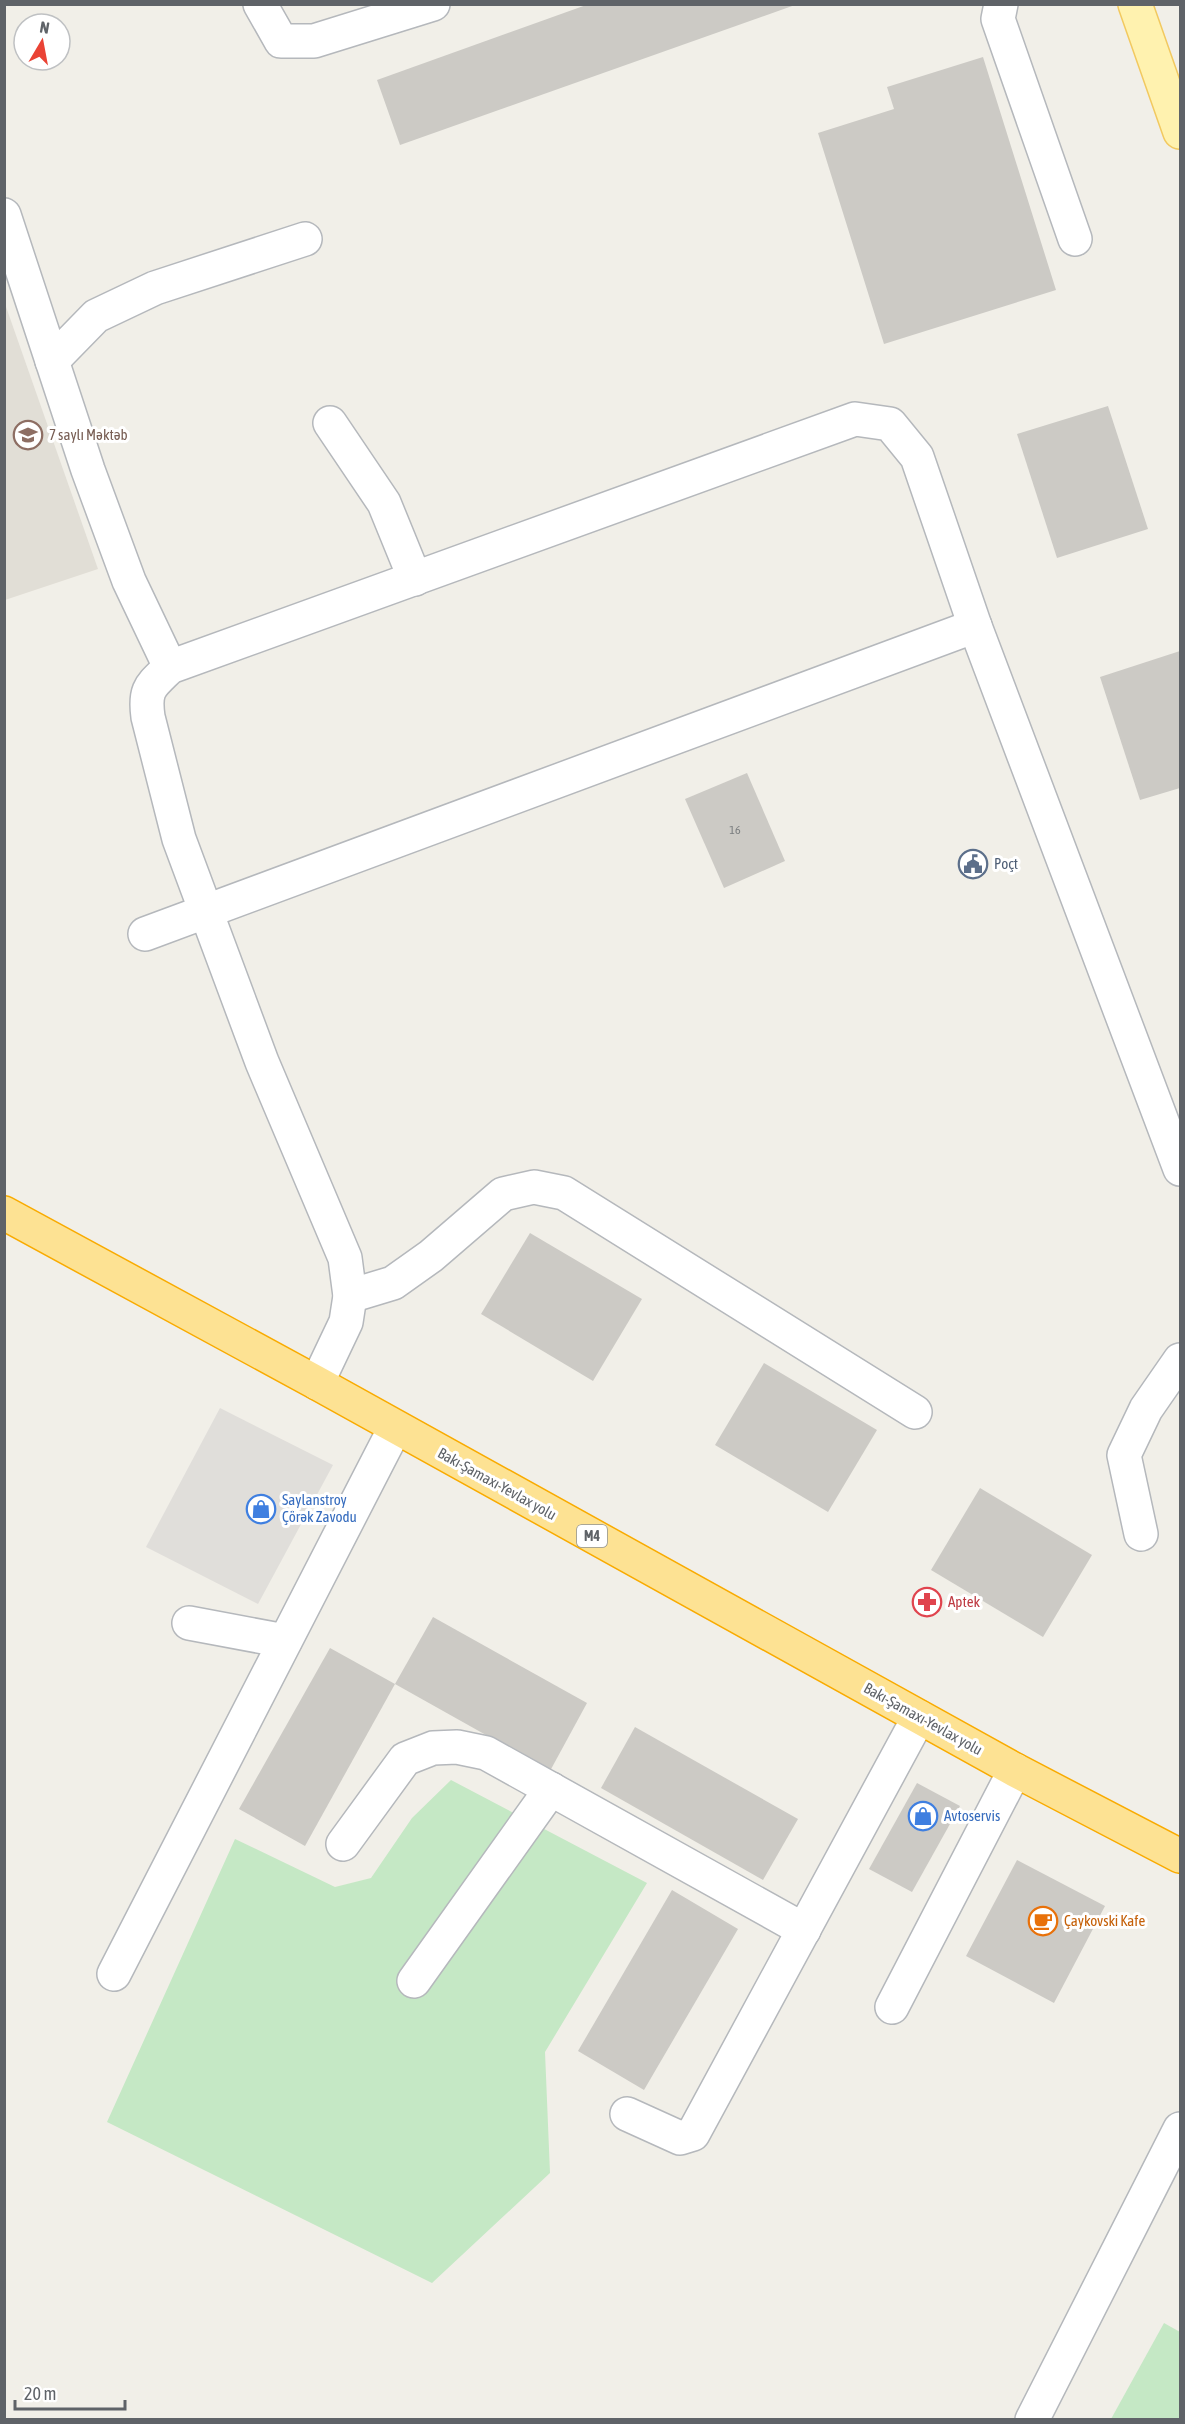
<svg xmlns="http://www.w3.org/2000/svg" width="1185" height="2424" font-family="'Asap Condensed',sans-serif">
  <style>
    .industrial { fill: #e0deda }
    .education { fill: #e1ded6 }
    .green { fill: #c5e8c5 }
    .building { fill: #cccac5 }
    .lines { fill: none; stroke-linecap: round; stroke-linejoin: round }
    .minor-casing { stroke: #b5b8bc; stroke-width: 36 }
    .major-casing { stroke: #f2c960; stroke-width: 36 }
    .highway-casing { stroke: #f9ab00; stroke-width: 36 }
    .minor { stroke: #fff; stroke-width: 33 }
    .major { stroke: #fff2af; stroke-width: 33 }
    .highway { stroke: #fde293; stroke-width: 33 }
    .labels { text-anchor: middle; stroke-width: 6; stroke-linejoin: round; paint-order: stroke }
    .number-label { font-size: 12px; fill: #7a7d7f }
    .shield { fill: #fff; stroke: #8f9295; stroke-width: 1.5 }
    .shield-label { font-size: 14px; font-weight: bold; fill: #5f6368 }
    .education-label { font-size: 15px; fill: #785e54; stroke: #fff; text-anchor: start }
    .service-label { font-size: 15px; fill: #4e5e75; stroke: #fff; text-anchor: start }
    .street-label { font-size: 15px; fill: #5f6368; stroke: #fff }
    .shop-label { font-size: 15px; fill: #366cbe; stroke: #fff; text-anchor: start }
    .health-label { font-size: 15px; fill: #be3a42; stroke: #fff; text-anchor: start }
    .food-label { font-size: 15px; fill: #c56008; stroke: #fff; text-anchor: start }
  </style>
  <rect width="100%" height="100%" fill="#f1efe8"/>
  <polygon class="industrial" points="220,1408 333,1465 258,1604 146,1547"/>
  <polygon class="education" points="4,301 98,569 5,600 4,600"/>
  <g class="green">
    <polygon points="451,1780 647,1883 545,2052 550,2173 432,2283 107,2122 235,1839 335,1887 371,1878 412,1818"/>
    <polygon points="1164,2323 1180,2332 1180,2419 1111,2419"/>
  </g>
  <g class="building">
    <polygon points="589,4 795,5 400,145 377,80"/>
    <polygon points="983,57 1056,290 884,344 818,133 894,109 887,87"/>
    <polygon points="1108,406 1148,529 1057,558 1017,434"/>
    <polygon points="1180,651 1180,788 1140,800 1100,677"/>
    <polygon points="747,773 785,861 724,888 685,799"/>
    <polygon points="530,1233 642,1299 593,1381 481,1314"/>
    <polygon points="764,1363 877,1430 828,1512 715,1445"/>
    <polygon points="980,1488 1092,1555 1043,1637 931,1570"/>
    <polygon points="433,1617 587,1703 550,1771 395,1684"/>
    <polygon points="330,1648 395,1684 305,1846 239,1809"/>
    <polygon points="635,1727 798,1819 763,1880 601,1788"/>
    <polygon points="917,1783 960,1806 912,1892 869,1869"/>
    <polygon points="1017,1860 1105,1906 1054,2003 966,1956"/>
    <polygon points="672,1890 738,1929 644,2090 578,2051"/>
  </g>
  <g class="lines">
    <g class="minor-casing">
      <g id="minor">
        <polyline points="260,4 281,41 314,41 433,4"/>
        <polyline points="1001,4 998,19 1075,239"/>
        <polyline points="4,215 88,470 129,581 170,667"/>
        <polyline points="52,361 96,316 155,288 305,239"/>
        <polyline points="330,423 384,503 415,579"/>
        <polyline points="145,934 975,626"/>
        <polyline points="350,1296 393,1283 431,1256 503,1194 534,1187 564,1193 915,1412"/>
        <path d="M317 1383 346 1322 350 1296 345 1258 262 1062 179 839 148 717C144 688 151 686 170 667L855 419 890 424 917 457 975 626 1180 1169"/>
        <polyline points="1141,1534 1124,1455 1146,1409 1180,1360"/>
        <polyline points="189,1623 285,1641"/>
        <polyline points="343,1844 405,1759 433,1748 457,1747 486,1753 804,1930"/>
        <polyline points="114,1974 395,1428"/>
        <polyline points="414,1981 551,1789"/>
        <polyline points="892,2007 1015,1770"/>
        <polyline points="627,2114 680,2138 693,2134 919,1717"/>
        <polyline points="1032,2420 1180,2129"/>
      </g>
    </g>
    <g class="major-casing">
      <polyline id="major" points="1135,4 1180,132"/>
    </g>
    <g class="highway-casing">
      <polyline id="highway" points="4,1213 317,1383 1015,1770 1180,1856"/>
    </g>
    <use href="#minor" class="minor"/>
    <use href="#major" class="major"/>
    <use href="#highway" class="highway"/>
  </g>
  <defs>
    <g id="school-ring" transform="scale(1.5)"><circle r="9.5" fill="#fff" stroke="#8d6e63" stroke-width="1.5"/><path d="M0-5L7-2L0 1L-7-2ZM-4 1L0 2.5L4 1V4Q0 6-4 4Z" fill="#8d6e63"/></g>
    <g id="civic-ring" transform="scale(1.5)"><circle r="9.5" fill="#fff" stroke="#5c6f8a" stroke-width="1.5"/><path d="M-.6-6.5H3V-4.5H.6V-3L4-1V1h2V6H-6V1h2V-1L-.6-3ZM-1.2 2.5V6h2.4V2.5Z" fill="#5c6f8a"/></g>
    <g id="shop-ring" transform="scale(1.5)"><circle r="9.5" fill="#fff" stroke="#3f7fe0" stroke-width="1.5"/><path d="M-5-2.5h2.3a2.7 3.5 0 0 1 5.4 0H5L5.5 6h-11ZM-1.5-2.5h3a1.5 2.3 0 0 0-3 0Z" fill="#3f7fe0"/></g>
    <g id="pharmacy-ring" transform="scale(1.5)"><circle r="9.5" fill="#fff" stroke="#e0444e" stroke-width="1.5"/><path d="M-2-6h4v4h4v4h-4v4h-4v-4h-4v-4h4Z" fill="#e0444e"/></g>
    <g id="cafe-ring" transform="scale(1.5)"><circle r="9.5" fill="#fff" stroke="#e8710a" stroke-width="1.5"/><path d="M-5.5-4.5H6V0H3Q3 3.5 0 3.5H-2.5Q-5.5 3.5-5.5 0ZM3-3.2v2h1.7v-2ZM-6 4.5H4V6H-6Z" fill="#e8710a"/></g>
  </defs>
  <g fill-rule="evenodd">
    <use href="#school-ring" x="28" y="435"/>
    <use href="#civic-ring" x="973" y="864"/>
    <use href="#shop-ring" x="261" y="1509"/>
    <use href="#pharmacy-ring" x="927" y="1602"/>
    <use href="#shop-ring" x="923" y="1816"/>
    <use href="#cafe-ring" x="1043" y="1921"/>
  </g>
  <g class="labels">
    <g class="number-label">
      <text x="735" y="834">16</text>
    </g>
    <rect class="shield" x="577" y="1525" width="30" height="22" rx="4.5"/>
    <g class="shield-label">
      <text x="592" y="1541">M4</text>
    </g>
    <g class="education-label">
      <text x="49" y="440">7 saylı Məktəb</text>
    </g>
    <g class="service-label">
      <text x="994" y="869">Poçt</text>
    </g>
    <g class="street-label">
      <text transform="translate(497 1484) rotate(29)" y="5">Bakı-Şamaxı-Yevlax yolu</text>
      <text transform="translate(923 1719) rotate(29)" y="5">Bakı-Şamaxı-Yevlax yolu</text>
    </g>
    <g class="shop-label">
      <text x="282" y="1505">Saylanstroy<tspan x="282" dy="17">Çörək Zavodu</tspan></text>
      <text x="944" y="1821">Avtoservis</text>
    </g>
    <g class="health-label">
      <text x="948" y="1607">Aptek</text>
    </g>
    <g class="food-label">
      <text x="1064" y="1926">Çaykovski Kafe</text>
    </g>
  </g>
  <rect width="1185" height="2424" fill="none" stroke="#5f6368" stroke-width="12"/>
  <g transform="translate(42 42) rotate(10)"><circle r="28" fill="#ffffff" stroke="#bfc1c3" stroke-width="1.5"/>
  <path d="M0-4.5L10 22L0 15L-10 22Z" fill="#ea4335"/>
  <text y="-9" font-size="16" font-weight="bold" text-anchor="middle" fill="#5f6368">N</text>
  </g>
  <path d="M15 2400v9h110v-9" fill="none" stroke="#5f6368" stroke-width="3"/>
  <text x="24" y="2400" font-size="18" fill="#5f6368" stroke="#ffffff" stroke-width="4.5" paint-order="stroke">20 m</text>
</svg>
